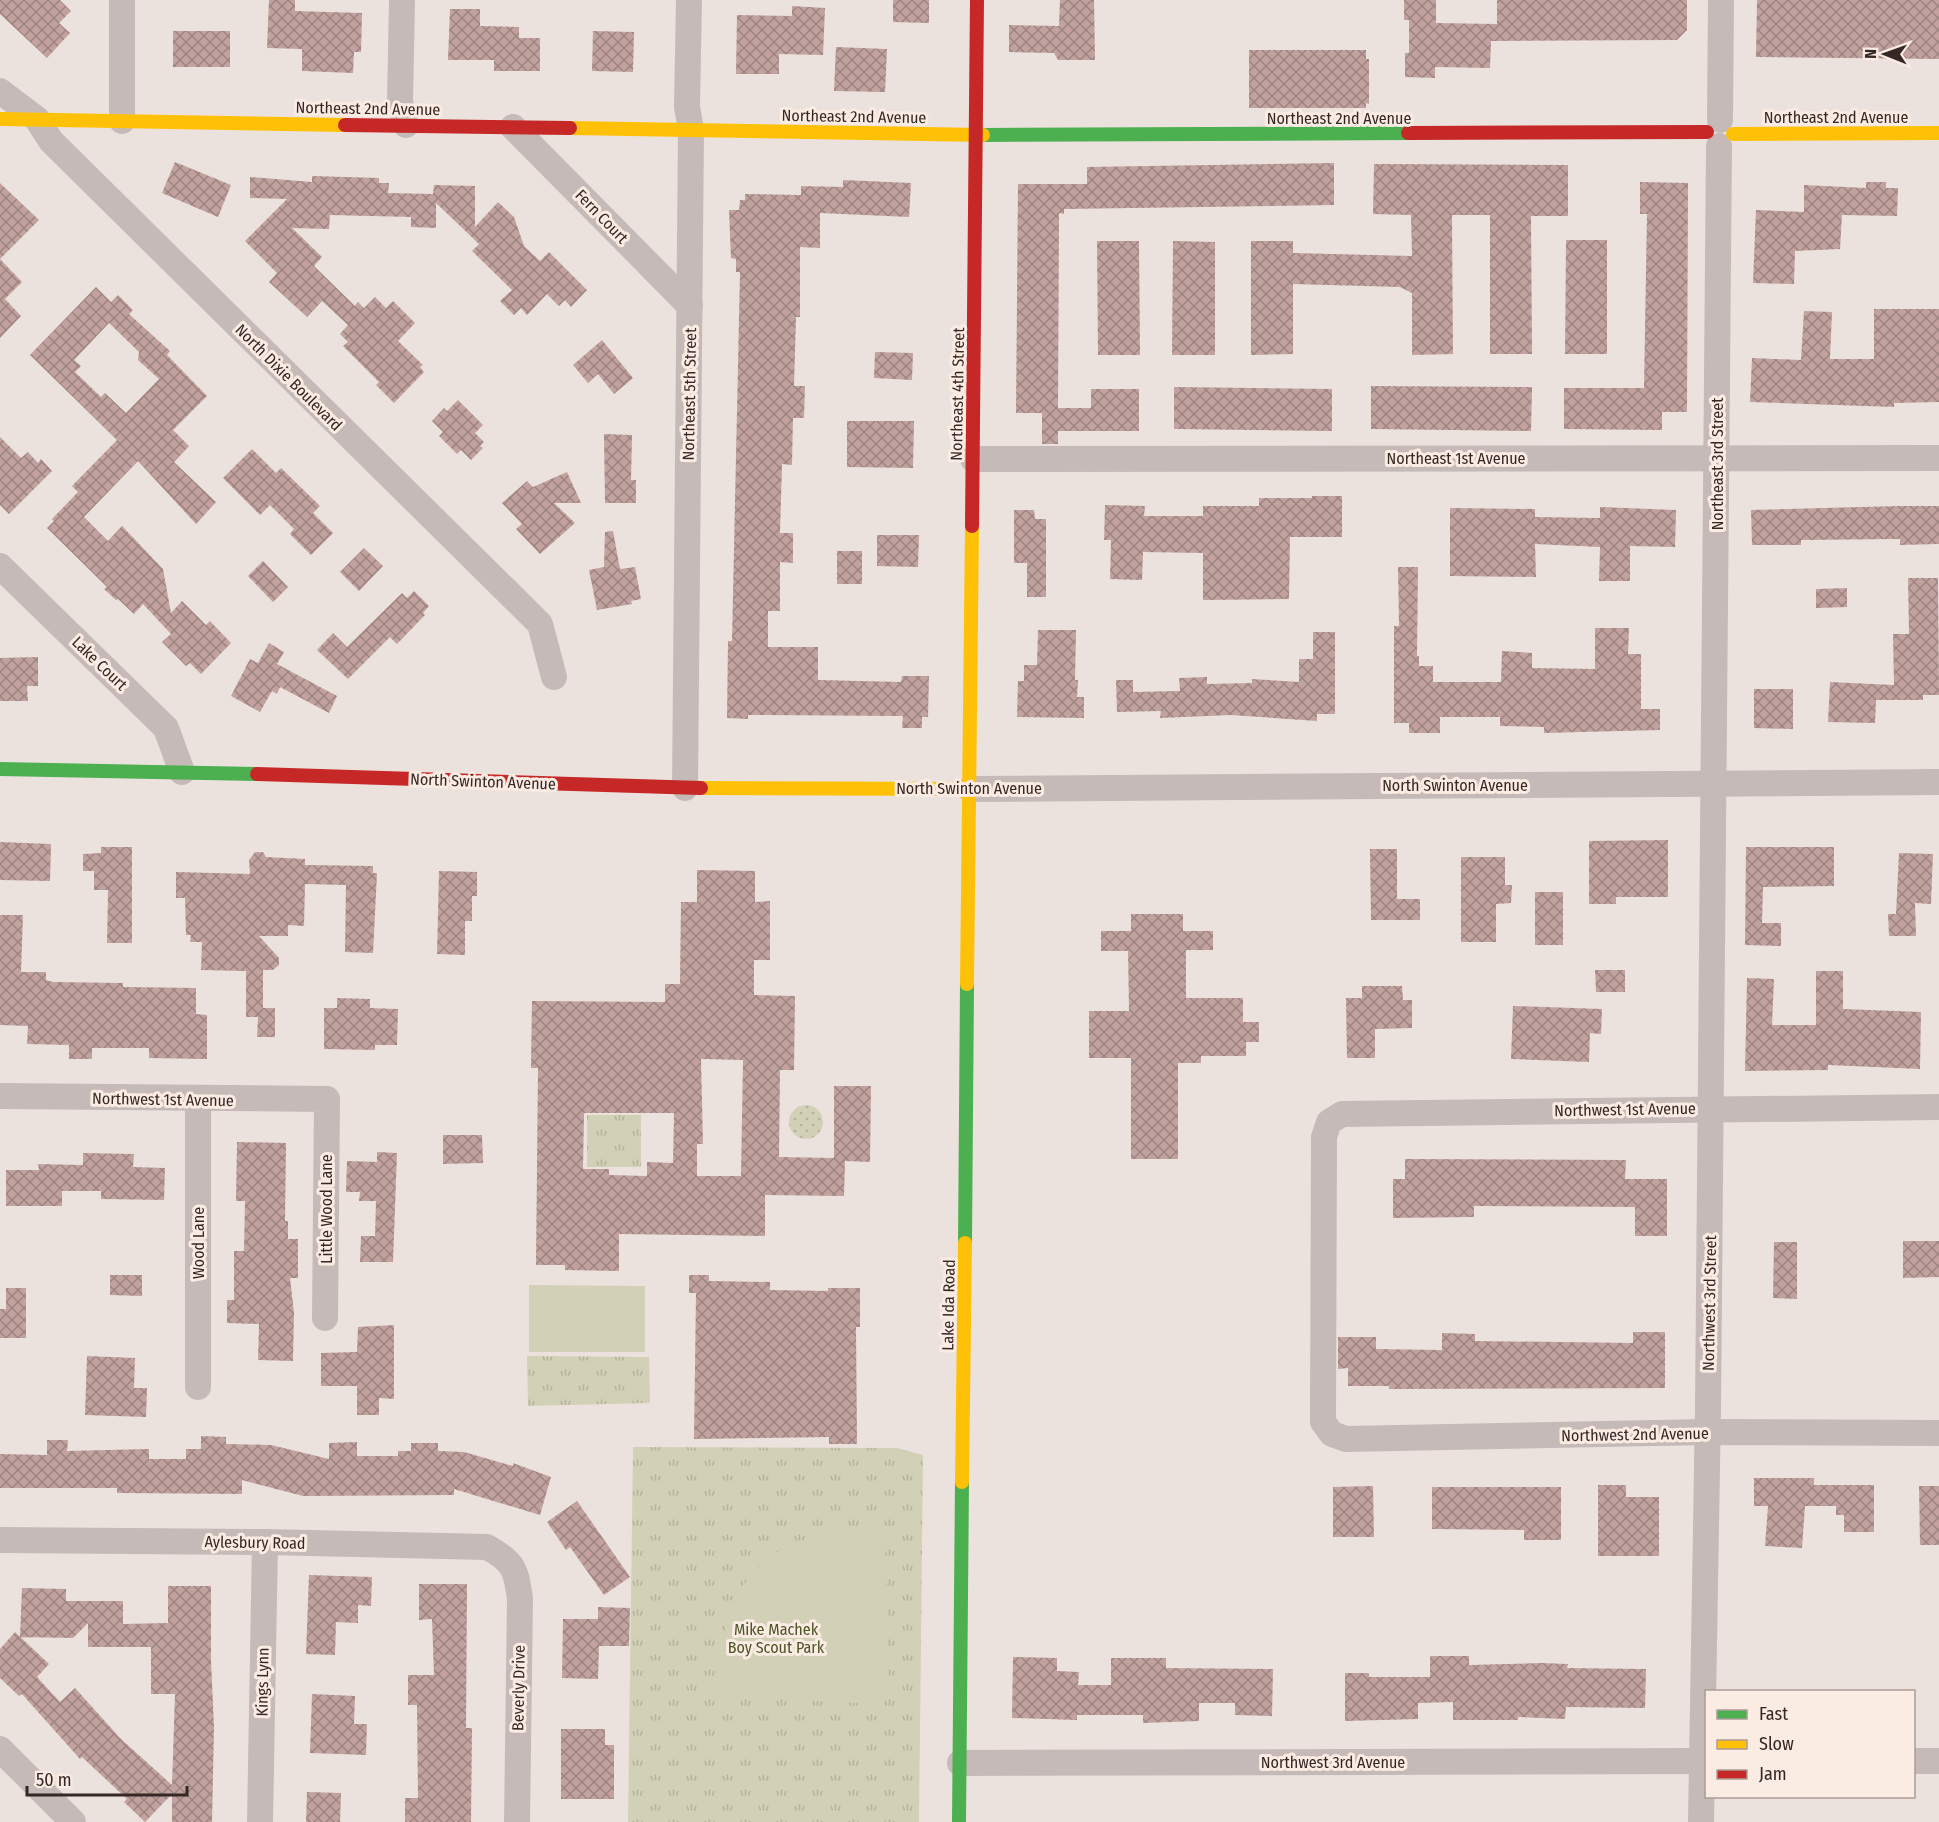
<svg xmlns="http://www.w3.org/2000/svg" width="1939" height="1822" font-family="'Fira Sans Condensed',sans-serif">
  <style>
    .grass { fill: url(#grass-dots) }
    .park { fill: url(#park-tufts) }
    .garden { fill: #d2d0b6 }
    .building { fill: url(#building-cross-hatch); fill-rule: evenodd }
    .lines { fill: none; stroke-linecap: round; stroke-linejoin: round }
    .street { stroke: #c5bab7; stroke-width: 26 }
    .fast { stroke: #4caf50; stroke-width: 14 }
    .slow { stroke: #ffc107; stroke-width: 14 }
    .jam { stroke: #c62828; stroke-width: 14 }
    .labels { text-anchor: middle; stroke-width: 6; stroke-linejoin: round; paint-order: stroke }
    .street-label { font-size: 16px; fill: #352725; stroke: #faebe3 }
    .park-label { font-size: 16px; fill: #4d5428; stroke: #faebe3 }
  </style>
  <defs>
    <pattern id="grass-dots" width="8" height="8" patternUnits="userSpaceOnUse" patternTransform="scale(1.5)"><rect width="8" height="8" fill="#d2d0b6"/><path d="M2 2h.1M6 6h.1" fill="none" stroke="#b5b39c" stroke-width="1.8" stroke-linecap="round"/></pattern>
    <pattern id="park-tufts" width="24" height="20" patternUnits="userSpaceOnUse" patternTransform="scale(1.5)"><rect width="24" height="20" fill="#d2d0b6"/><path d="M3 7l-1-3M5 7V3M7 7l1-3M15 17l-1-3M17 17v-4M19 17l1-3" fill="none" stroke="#b5b39c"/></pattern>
    <pattern id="building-cross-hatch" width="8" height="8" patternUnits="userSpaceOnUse" patternTransform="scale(1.5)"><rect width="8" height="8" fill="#c1a29e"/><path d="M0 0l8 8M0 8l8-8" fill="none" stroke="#9e8481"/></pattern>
  </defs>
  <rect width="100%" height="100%" fill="#ece2dd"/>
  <circle class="grass" cx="806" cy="1122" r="17"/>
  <g class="park">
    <rect x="587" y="1115" width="54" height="52"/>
    <polygon points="527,1356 649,1357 650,1403 528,1406"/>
    <polygon points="633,1447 897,1448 923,1455 919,1822 628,1822"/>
  </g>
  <g class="garden">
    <polygon points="529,1285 645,1286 645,1352 529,1352"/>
    <path d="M852 1532 885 1533 889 1688 874 1704 720 1696C719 1638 727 1580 784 1548 804 1537 830 1535 852 1532Z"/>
  </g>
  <g class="building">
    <polygon points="0,0 60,0 71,11 59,23 70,33 47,58 0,14"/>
    <polygon points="269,0 295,0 295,11 362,13 361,52 354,52 353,73 302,71 302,49 267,48"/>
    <polygon points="893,0 929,0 929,23 893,22"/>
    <polygon points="1060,0 1094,0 1095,60 1058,60 1054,53 1009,52 1009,25 1059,26"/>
    <polygon points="1404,0 1436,0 1436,23 1497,24 1497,0 1687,0 1687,30 1677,40 1491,41 1490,68 1435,67 1435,78 1405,77 1405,53 1409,53 1409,20 1404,20"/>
    <polygon points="1757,0 1939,0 1939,59 1756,57"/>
    <polygon points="792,6 825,8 823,55 779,54 779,74 736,74 737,15 792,16"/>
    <polygon points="450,9 480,9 480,26 519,27 519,38 540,38 540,71 494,71 494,60 448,60"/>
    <rect x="173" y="31" width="57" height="36"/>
    <polygon points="593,31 634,32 633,72 592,71"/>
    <polygon points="836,47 887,49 885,92 834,91"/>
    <polygon points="1249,50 1366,50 1366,59 1369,59 1369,104 1366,103 1366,108 1249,108"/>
    <polygon points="175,162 231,185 218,217 162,193"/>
    <polygon points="1334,163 1334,205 1064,209 1064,214 1059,213 1058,408 1091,408 1091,389 1139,389 1139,431 1058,431 1058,444 1042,444 1042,413 1016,413 1018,184 1087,184 1087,167"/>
    <polygon points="1374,164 1568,165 1568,216 1531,216 1532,354 1490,354 1490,215 1452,215 1453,354 1412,355 1412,293 1400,287 1293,284 1293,354 1251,355 1251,241 1293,241 1293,253 1412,256 1411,215 1373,214"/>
    <polygon points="312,176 379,178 379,183 389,183 388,193 433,194 434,185 475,186 475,227 498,202 514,217 524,246 540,261 549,252 587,290 571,307 565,300 559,306 547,294 527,315 521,308 514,315 500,301 512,290 472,251 479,244 436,203 436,228 411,227 411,217 330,215 329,229 292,228 322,257 314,266 355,306 358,302 364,308 375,297 386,308 393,301 415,323 398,341 423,365 420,367 424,372 394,403 376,385 379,382 343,346 348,342 340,334 348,325 322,301 307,317 269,282 277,273 245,241 287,199 250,198 250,177 312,182"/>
    <polygon points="843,180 911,183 909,217 820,213 820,248 800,247 800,317 796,317 794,386 805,386 804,418 793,418 792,465 782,464 780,533 793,533 793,563 780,562 780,611 768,611 768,647 818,647 818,680 901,682 902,676 929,676 928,717 922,717 922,728 902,728 903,716 748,715 748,719 727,718 728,641 732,641 740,272 736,272 736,259 731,258 729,210 739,210 740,200 745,200 745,194 801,195 801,186 843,187"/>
    <polygon points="1640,182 1688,183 1687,412 1662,412 1662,430 1564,429 1564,388 1644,388 1647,214 1640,214"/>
    <polygon points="1866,182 1886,182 1886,188 1898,188 1897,216 1842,215 1840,249 1795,251 1794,284 1753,283 1756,210 1804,212 1804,185 1866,188"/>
    <polygon points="0,183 39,220 0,259"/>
    <polygon points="1566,240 1607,240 1607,354 1565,354"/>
    <polygon points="1097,241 1139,241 1140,355 1098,355"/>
    <polygon points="1173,241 1215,242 1215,355 1172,355"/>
    <polygon points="0,259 22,282 5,299 21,316 0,338"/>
    <path d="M96 287 111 302 118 295 133 310 129 314 170 351 167 355 207 396 173 430 189 446 174 462 216 502 196 524 138 461 84 517 108 541 122 526 163 569 171 613 182 601 206 625 210 621 231 643 201 674 190 663 186 666 162 642 171 634 143 604 134 614 118 599 116 600 104 589 107 587 47 528 54 521 52 519 78 492 72 486 117 440 30 355ZM109 323 139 352 138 360 159 379 126 413 105 393 101 397 75 372 81 366 74 360Z"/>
    <polygon points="1874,309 1939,309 1939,402 1894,403 1894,407 1750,402 1752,358 1801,360 1804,311 1832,312 1830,359 1874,359"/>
    <polygon points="602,340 633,378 614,394 598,374 588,383 573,365"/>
    <polygon points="875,352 913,353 912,380 874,378"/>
    <polygon points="1371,386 1532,387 1531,431 1371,429"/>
    <polygon points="1174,387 1332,389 1332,431 1174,429"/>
    <polygon points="458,400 483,425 475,433 484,442 480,446 483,448 471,460 461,450 457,454 439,436 443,432 432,421 444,408 447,411"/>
    <polygon points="847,421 914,421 913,468 847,467"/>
    <polygon points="604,434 632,435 631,480 636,480 636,503 605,503"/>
    <polygon points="0,437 21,458 28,452 38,463 41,459 52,471 9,514 0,505"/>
    <polygon points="252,449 276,473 281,468 320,506 313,513 333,533 311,555 290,534 294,529 270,505 260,515 223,478"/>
    <polygon points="567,472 581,503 554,503 575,523 540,554 516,529 522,524 502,503 527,481 533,487"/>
    <polygon points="1312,496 1342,496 1342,537 1290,537 1289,599 1203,600 1203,553 1143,552 1142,580 1110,579 1111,540 1104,540 1105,505 1145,506 1144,516 1203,516 1203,506 1259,506 1259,498 1312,498"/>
    <polygon points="1899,506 1939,506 1939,544 1900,545 1900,539 1801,540 1801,545 1752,545 1751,510"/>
    <polygon points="1600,507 1676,510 1675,547 1630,546 1630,581 1599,581 1600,547 1535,544 1536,577 1450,576 1450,508 1535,509 1535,517 1600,518"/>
    <polygon points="1014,510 1034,510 1035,519 1046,519 1046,597 1027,597 1027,563 1014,563"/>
    <polygon points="613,531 620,569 635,567 641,599 631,601 632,604 597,610 589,570 604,567 605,532"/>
    <polygon points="877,535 919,535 918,567 877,566"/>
    <polygon points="364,548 383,566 359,591 340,572"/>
    <rect x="837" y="551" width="25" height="33"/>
    <polygon points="263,561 288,587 273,602 248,576"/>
    <polygon points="1398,567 1418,567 1417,656 1419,656 1419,666 1433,666 1433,682 1501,682 1502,651 1532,653 1532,668 1595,669 1595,628 1629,628 1628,654 1641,654 1641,709 1660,709 1660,730 1544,733 1544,727 1500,726 1500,717 1440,717 1440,733 1409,733 1409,723 1394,723 1394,626 1399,626"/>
    <polygon points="1908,578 1938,578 1939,695 1923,695 1923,700 1876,700 1875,723 1828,722 1830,682 1894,685 1893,634 1909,634"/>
    <polygon points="1847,588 1847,607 1816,608 1816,589"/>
    <polygon points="414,591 429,606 423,613 425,615 397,644 390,637 348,679 317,650 333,633 347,647 402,593 407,598"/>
    <polygon points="1038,630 1076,630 1075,680 1078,680 1077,697 1084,697 1084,718 1017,717 1018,681 1024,681 1024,665 1037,665"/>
    <polygon points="1313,632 1335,632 1335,714 1317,714 1317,721 1231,715 1160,718 1161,711 1117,712 1116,680 1133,680 1133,692 1180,691 1179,678 1207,677 1207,684 1252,683 1252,679 1299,682 1299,659 1313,659"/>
    <polygon points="269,643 284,652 277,664 337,696 329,713 280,687 277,694 272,691 260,712 231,696 250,659 258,663"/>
    <polygon points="38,657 38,686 27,686 28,701 0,701 0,658"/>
    <polygon points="1754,689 1793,689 1793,729 1754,728"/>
    <polygon points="1668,840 1668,897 1616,897 1616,904 1589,904 1589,841"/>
    <polygon points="0,842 51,844 50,881 0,880"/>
    <polygon points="101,847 132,847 132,943 107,943 108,890 94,890 94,871 83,871 83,854 101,853"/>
    <polygon points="1746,847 1834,847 1834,886 1763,887 1762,923 1781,923 1781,946 1745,945"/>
    <polygon points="1370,849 1397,849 1397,899 1420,899 1420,920 1371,920"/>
    <polygon points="255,852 263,852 266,857 305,859 305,865 373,866 373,873 377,873 373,953 345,952 346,885 305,884 304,926 288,925 288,936 259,936 279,958 279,965 273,970 263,970 263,1008 275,1008 275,1037 257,1037 258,1017 246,1017 246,971 201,970 202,942 190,942 191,935 186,935 185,898 176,898 176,872 250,874 249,860"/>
    <polygon points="1899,853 1933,854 1931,904 1915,903 1916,936 1889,936 1888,914 1896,914"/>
    <polygon points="1461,857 1505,857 1505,885 1512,885 1511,903 1496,904 1496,942 1461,942"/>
    <path d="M697 870 755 871V902L770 901V960H754V995L795 996 794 1070H780L779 1157 834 1158V1086H871L870 1162 845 1161 844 1196 765 1195V1236L619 1234V1271L565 1270V1265H536L538 1068H531L532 1001 665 1002V984H680L681 902H697ZM701 1059 743 1060 741 1176H697V1144H703ZM584 1113H674L673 1163 647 1162V1176L609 1175V1169H583Z"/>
    <polygon points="439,871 477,872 477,896 472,896 472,921 465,921 465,955 437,954"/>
    <rect x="1535" y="892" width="28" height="53"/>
    <polygon points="1131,914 1183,914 1183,931 1213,931 1213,950 1186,950 1186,998 1243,998 1243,1022 1259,1022 1259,1042 1246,1042 1246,1056 1201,1056 1201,1063 1178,1063 1178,1159 1131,1159 1131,1058 1089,1058 1089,1011 1129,1011 1128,951 1101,951 1101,931 1131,931"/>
    <polygon points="0,915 23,915 21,972 46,972 46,980 53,982 123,983 123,987 196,988 196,1014 207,1015 207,1059 149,1058 149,1048 92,1048 92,1059 69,1059 69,1045 27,1044 28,1026 0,1025"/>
    <polygon points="1595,970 1625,970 1625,992 1596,992"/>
    <polygon points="1816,971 1843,971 1843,1009 1921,1012 1920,1069 1828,1065 1828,1070 1745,1071 1747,978 1774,979 1772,1025 1816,1025"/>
    <polygon points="1362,986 1402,986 1403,1000 1412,1000 1412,1028 1375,1029 1375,1058 1347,1058 1346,998 1362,998"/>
    <polygon points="337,998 370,999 370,1008 398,1009 397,1045 375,1045 375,1050 324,1049 324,1008 337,1008"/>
    <polygon points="1513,1006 1602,1009 1601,1034 1590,1033 1589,1062 1511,1059"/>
    <polygon points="443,1135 482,1135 483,1163 443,1164"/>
    <polygon points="237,1142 286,1143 285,1221 288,1221 288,1239 298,1239 298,1278 290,1278 294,1313 293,1361 258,1360 259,1324 227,1323 227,1300 234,1300 234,1251 244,1251 245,1201 236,1201"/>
    <polygon points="377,1152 397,1153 393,1262 360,1262 361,1236 375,1236 376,1201 359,1201 360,1192 346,1192 347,1161 377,1162"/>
    <polygon points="83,1153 134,1154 133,1167 165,1168 164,1200 101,1199 101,1191 62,1191 62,1206 6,1206 6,1170 39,1170 38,1164 83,1165"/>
    <polygon points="1405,1159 1626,1160 1625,1179 1667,1179 1667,1236 1635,1236 1635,1207 1474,1206 1474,1217 1393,1218 1393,1179 1405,1179"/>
    <polygon points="1903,1241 1939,1241 1939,1277 1903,1278"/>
    <polygon points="1774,1242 1797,1242 1797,1299 1773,1298"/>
    <polygon points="110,1275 142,1275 142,1296 110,1295"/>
    <polygon points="689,1275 709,1275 709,1281 770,1282 770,1290 828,1291 828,1288 860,1288 860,1327 856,1327 857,1444 829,1444 829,1437 694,1439 696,1293 689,1293"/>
    <polygon points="6,1288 26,1288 26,1338 0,1338 0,1309 6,1309"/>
    <polygon points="394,1325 394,1399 379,1398 379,1415 357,1415 357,1386 321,1386 321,1353 357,1352 358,1327"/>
    <polygon points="1633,1332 1665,1332 1665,1388 1389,1389 1389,1386 1348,1386 1348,1368 1338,1369 1338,1337 1376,1337 1376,1349 1442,1350 1442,1333 1475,1334 1475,1341 1633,1343"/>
    <polygon points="87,1356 135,1358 134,1388 147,1388 146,1417 85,1415"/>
    <polygon points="201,1436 226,1437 226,1444 271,1445 329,1459 329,1443 357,1442 357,1456 398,1456 398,1451 411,1451 411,1443 438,1443 438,1451 464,1452 513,1466 513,1463 551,1477 540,1515 454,1489 454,1495 303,1496 242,1480 242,1494 117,1493 117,1488 0,1488 0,1454 47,1455 47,1440 68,1440 67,1451 149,1449 149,1459 186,1459 186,1449 201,1449"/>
    <polygon points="1754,1478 1814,1478 1814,1485 1874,1485 1874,1532 1844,1532 1844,1515 1836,1515 1836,1506 1805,1506 1802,1548 1765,1546 1768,1506 1754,1506"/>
    <polygon points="1598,1485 1626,1485 1626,1497 1659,1497 1659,1556 1598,1556"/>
    <polygon points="1373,1486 1374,1537 1333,1537 1333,1487"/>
    <polygon points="1919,1486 1939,1486 1939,1545 1920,1545"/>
    <polygon points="1432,1487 1561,1487 1561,1540 1524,1540 1524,1530 1432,1529"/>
    <polygon points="577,1501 630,1577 604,1595 570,1547 566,1550 547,1522"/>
    <polygon points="309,1575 372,1577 371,1606 358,1605 358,1623 336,1622 335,1655 306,1654"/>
    <polygon points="419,1584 467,1584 466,1728 472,1728 471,1822 405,1822 405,1798 418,1798 417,1705 408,1705 408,1675 434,1675 432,1619 419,1620"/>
    <polygon points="168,1586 211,1586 211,1661 214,1727 212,1822 172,1822 172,1794 145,1822 124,1802 127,1799 82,1757 80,1759 22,1694 19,1696 0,1678 0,1649 15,1632 49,1664 37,1677 60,1702 75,1688 121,1739 172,1785 175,1694 151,1694 151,1647 88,1647 88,1623 73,1638 20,1637 22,1588 66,1589 66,1601 123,1601 123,1624 168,1623"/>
    <polygon points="598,1607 630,1608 629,1646 599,1646 598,1679 562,1678 563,1619 598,1619"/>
    <polygon points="1430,1656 1469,1656 1469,1665 1542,1663 1568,1664 1567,1668 1646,1669 1645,1708 1566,1707 1565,1719 1518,1717 1518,1720 1453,1720 1453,1702 1418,1703 1418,1719 1345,1721 1345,1673 1369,1673 1369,1677 1430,1677"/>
    <polygon points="1013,1657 1057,1658 1057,1671 1079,1672 1078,1685 1111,1685 1111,1658 1166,1658 1166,1668 1273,1669 1272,1716 1235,1715 1235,1703 1199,1703 1199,1721 1143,1723 1143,1715 1077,1715 1077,1720 1012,1718"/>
    <polygon points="312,1694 355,1696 354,1724 367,1724 366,1755 310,1753"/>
    <polygon points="561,1729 605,1729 605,1745 614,1745 614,1799 561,1799"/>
    <polygon points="307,1792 341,1793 340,1822 306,1822"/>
  </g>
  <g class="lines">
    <g class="street">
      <polyline points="402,0 400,102 406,125"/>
      <polyline points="0,91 37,119 51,141 540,624 554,677"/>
      <polyline points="1720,120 1721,0"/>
      <polyline points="122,121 122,0"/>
      <polyline points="513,127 690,306"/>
      <polyline points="973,459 1939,458"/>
      <polyline points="0,566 166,728 182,772"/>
      <polyline points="685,788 691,130 687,107 689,0"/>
      <polyline points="970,789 1939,782"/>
      <polyline points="0,1096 327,1099 325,1318"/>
      <polyline points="1939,1107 1342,1114 1329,1122 1324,1137 1323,1422 1332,1434 1346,1439 1708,1432 1939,1433"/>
      <polyline points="198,1387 198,1100"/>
      <path d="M0 1540 265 1542 487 1547C514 1562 516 1569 520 1599L517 1822"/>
      <polyline points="0,1749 73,1822"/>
      <polyline points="1914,1761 1939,1761"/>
      <polyline points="960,1763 1706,1761"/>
      <polyline points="260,1822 265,1542"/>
      <polyline points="1701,1822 1708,1408 1719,146"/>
    </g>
    <g class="fast">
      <polyline points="983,135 1408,133"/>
      <polyline points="0,769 257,774"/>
      <polyline points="965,1243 967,984"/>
      <polyline points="959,1822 962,1482"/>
    </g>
    <g class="slow">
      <polyline points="0,119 345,125"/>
      <polyline points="570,128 983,135"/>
      <polyline points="1733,134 1939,133"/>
      <polyline points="701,788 970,789"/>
      <polyline points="967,984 972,526"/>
      <polyline points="962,1482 965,1243"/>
    </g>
    <g class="jam">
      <polyline points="345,125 570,128"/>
      <polyline points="1408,133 1707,132"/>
      <polyline points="972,526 977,0"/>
      <polyline points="257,774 701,788"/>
    </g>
  </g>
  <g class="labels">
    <g class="street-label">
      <text transform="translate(368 108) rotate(1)" y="6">Northeast 2nd Avenue</text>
      <text transform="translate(854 116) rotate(1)" y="6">Northeast 2nd Avenue</text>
      <text x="1836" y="123">Northeast 2nd Avenue</text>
      <text x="1339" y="124">Northeast 2nd Avenue</text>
      <text transform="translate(602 216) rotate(46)" y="6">Fern Court</text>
      <text transform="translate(289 377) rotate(45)" y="6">North Dixie Boulevard</text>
      <text transform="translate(689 394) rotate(-89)" y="6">Northeast 5th Street</text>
      <text transform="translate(957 394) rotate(-89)" y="6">Northeast 4th Street</text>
      <text x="1456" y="464">Northeast 1st Avenue</text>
      <text transform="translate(1717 464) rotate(-90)" y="6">Northeast 3rd Street</text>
      <text transform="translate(100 663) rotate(44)" y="6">Lake Court</text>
      <text transform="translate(483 781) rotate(2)" y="6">North Swinton Avenue</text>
      <text x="1455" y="791">North Swinton Avenue</text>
      <text x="969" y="794">North Swinton Avenue</text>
      <text transform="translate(163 1099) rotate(1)" y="6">Northwest 1st Avenue</text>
      <text transform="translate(1625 1109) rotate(-1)" y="6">Northwest 1st Avenue</text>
      <text transform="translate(326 1209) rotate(-90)" y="6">Little Wood Lane</text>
      <text transform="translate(198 1243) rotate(-90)" y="6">Wood Lane</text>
      <text transform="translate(1709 1303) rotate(-89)" y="6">Northwest 3rd Street</text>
      <text transform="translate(948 1305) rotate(-89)" y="6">Lake Ida Road</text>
      <text transform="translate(1635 1434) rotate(-1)" y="6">Northwest 2nd Avenue</text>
      <text transform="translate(255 1542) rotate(1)" y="6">Aylesbury Road</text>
      <text transform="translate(262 1682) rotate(-89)" y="6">Kings Lynn</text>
      <text transform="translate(518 1688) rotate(-89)" y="6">Beverly Drive</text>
      <text x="1333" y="1768">Northwest 3rd Avenue</text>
    </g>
    <g class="park-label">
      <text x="776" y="1635">Mike Machek<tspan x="776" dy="18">Boy Scout Park</tspan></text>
    </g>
  </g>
  <rect x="1705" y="1690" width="210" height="108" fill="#faebe3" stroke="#ab9d97" stroke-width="1.5"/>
  <rect x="1717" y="1710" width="30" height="9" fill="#4caf50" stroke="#ab9d97" stroke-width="1.5"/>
  <text x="1759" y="1720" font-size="18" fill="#352725">Fast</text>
  <rect x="1717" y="1740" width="30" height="9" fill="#ffc107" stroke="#ab9d97" stroke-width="1.5"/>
  <text x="1759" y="1750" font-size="18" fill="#352725">Slow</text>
  <rect x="1717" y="1770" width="30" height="9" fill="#c62828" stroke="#ab9d97" stroke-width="1.5"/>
  <text x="1759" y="1780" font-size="18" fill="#352725">Jam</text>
  <g transform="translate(1885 54) rotate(271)" stroke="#faebe3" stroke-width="4.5" paint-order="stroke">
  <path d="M0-4.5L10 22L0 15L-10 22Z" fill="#352725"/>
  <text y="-9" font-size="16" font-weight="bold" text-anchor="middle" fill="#352725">N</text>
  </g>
  <path d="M27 1786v9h160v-9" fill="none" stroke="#352725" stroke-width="3"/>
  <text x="36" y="1786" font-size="18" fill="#352725" stroke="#faebe3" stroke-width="4.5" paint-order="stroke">50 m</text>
</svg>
